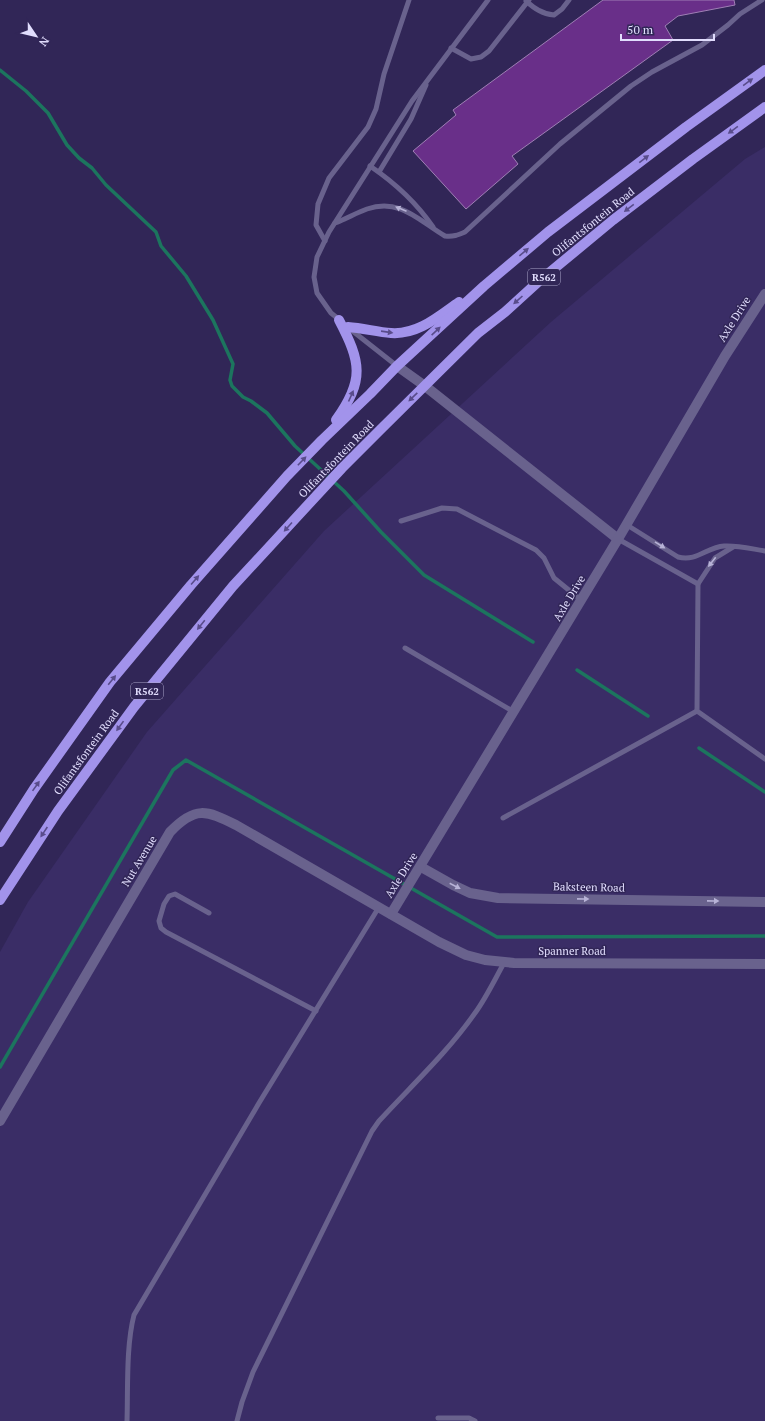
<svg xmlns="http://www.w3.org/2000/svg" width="765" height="1421" font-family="'PT Serif',serif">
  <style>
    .built { fill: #3a2d66 }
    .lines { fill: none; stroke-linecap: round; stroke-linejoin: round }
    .stream { stroke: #1c755e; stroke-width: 3.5 }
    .building { fill: #692f89; stroke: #9f7fb5 }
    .service { stroke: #69628d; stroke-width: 5 }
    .minor { stroke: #69628d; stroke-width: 10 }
    .primary { stroke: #a293eb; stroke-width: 10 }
    .oneway { fill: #594c8b }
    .oneway2 { fill: #b7b2d6 }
    .labels { text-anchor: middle; stroke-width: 3; stroke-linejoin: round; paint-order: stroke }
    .shield { fill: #312657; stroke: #aca6cb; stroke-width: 1 }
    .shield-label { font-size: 10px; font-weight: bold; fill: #e1ddfd }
    .street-label { font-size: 11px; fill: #e1ddfd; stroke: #312657 }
  </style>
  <rect width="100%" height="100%" fill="#312657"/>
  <polygon class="built" points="765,147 765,1421 0,1421 0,952 28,902 147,732 324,531 551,322 745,159"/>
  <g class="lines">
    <g class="stream">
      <polyline points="0,70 26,91 48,113 67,145 79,158 92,168 106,185 156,232 161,246 186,276 213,320 233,364 230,380 232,386 243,397 251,401 267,413 295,446 344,491 381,532 424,575 533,642"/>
      <polyline points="577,670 648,716"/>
      <polyline points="699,748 765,792"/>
      <polyline points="0,1067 173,770 186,760 497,937 765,936"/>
    </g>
  </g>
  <polygon class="building" points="603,0 734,0 735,5 678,16 665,26 673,40 512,156 518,164 466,209 413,151 456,115 453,110"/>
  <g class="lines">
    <g class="service">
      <path d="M526 1C534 8 542 14 554 15L562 9 569 0"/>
      <polyline points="451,48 471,59 481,57 489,51 529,0"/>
      <path d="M370 166C395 183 416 202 433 227"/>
      <polyline points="379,172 411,119 426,85"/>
      <path d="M335 223C346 219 356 213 367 209 400 198 418 220 445 236 453 237 458 235 465 232L560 144 631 86 652 72 702 45 728 25 740 14 762 0"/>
      <polyline points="325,241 316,225 318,204 329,178 368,127 376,109 384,74 409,0"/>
      <polyline points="341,321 331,313 317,293 314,277 317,257 329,232 412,101 488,0"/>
      <polyline points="350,329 397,366"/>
      <polyline points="401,521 442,508 457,509 536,550 544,558 554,578 581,600"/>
      <path d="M627 525 678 557C697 562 707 547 724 546 737 545 752 549 765 551"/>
      <polyline points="618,539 698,584"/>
      <polyline points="733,547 715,558 698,584 697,711 765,759"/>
      <polyline points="405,648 514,712"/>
      <polyline points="503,818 697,711"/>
      <polyline points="209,913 175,894 169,896 164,904 159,921 161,928 166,932 316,1011"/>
      <polyline points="438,1418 469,1418 475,1421"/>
      <path d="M127 1421C128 1388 126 1346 134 1315L259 1103 379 907"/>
      <path d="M237 1421 242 1402 253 1372 372 1131 379 1121C411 1086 447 1053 475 1013 486 998 495 979 504 963"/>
    </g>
    <g class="minor">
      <polyline points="397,366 425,386 618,539"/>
      <polyline points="421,867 453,885 470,893 498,898 765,902"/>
      <polyline points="391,914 618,539 725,356 765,294"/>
      <path d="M0 1121 170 832C195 806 206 810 236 825L439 942 466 955 485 960 514 963 765 964"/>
    </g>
    <g class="primary">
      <path d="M348 327C363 328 377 332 391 333 418 335 439 316 459 302"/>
      <path d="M336 420C365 380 361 362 339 320"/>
      <polyline points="0,842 34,789 110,682 191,585 287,476 322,440 370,394 397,366 484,286 548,232 686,127 765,70"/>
      <polyline points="0,900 58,811 134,707 233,586 342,468 380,430 478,333 505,312 538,282 613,220 693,159 765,107"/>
    </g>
  </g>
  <defs><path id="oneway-solid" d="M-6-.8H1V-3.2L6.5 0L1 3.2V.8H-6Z"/></defs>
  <g class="oneway">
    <use href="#oneway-solid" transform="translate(748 82) rotate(-36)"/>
    <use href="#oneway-solid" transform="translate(733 130) rotate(144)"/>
    <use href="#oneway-solid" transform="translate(644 159) rotate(-38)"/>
    <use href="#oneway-solid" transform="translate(629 208) rotate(143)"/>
    <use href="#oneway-solid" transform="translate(524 252) rotate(-40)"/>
    <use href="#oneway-solid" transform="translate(518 300) rotate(138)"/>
    <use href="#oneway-solid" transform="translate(436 331) rotate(-43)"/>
    <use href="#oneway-solid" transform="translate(387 332) rotate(8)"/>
    <use href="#oneway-solid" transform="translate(351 396) rotate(-66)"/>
    <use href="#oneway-solid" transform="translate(413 397) rotate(136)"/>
    <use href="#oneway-solid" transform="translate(302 461) rotate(-46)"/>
    <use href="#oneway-solid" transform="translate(288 527) rotate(132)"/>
    <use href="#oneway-solid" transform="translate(195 580) rotate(-49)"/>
    <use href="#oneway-solid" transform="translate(201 625) rotate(129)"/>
    <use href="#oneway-solid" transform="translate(112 680) rotate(-51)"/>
    <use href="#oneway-solid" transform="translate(120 726) rotate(126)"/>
    <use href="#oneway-solid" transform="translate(36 786) rotate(-55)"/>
    <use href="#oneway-solid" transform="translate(44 832) rotate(124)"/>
  </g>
  <g class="oneway2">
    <use href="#oneway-solid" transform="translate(401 209) rotate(-157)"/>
    <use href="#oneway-solid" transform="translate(660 545) rotate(32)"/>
    <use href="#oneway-solid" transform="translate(712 562) rotate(128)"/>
    <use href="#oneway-solid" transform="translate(455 886) rotate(27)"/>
    <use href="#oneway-solid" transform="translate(583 899) rotate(1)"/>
    <use href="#oneway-solid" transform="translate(713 901) rotate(1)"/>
  </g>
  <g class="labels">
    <g class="shield">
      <rect x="528" y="269" width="32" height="16" rx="3"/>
      <rect x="131" y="683" width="32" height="16" rx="3"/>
    </g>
    <g class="shield-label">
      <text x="544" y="281">R562</text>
      <text x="147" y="695">R562</text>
    </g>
    <g class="street-label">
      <text transform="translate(593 222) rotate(-39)" y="4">Olifantsfontein Road</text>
      <text transform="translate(734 319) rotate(-58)" y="4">Axle Drive</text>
      <text transform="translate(336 459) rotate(-46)" y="4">Olifantsfontein Road</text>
      <text transform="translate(569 598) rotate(-59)" y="4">Axle Drive</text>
      <text transform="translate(86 752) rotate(-54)" y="4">Olifantsfontein Road</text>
      <text transform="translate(139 861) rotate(-59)" y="4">Nut Avenue</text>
      <text transform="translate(401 875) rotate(-58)" y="4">Axle Drive</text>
      <text transform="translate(589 887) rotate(1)" y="4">Baksteen Road</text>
      <text x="572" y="955">Spanner Road</text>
    </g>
  </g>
  <g transform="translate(36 36) rotate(125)" stroke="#312657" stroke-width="3" paint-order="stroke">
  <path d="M0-3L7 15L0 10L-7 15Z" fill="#e1ddfd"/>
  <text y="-6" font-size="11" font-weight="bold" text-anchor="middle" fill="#e1ddfd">N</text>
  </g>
  <path d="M621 34v6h93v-6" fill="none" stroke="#e1ddfd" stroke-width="2"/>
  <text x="627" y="34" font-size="12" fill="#e1ddfd" stroke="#312657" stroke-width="3" paint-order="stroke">50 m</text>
</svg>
